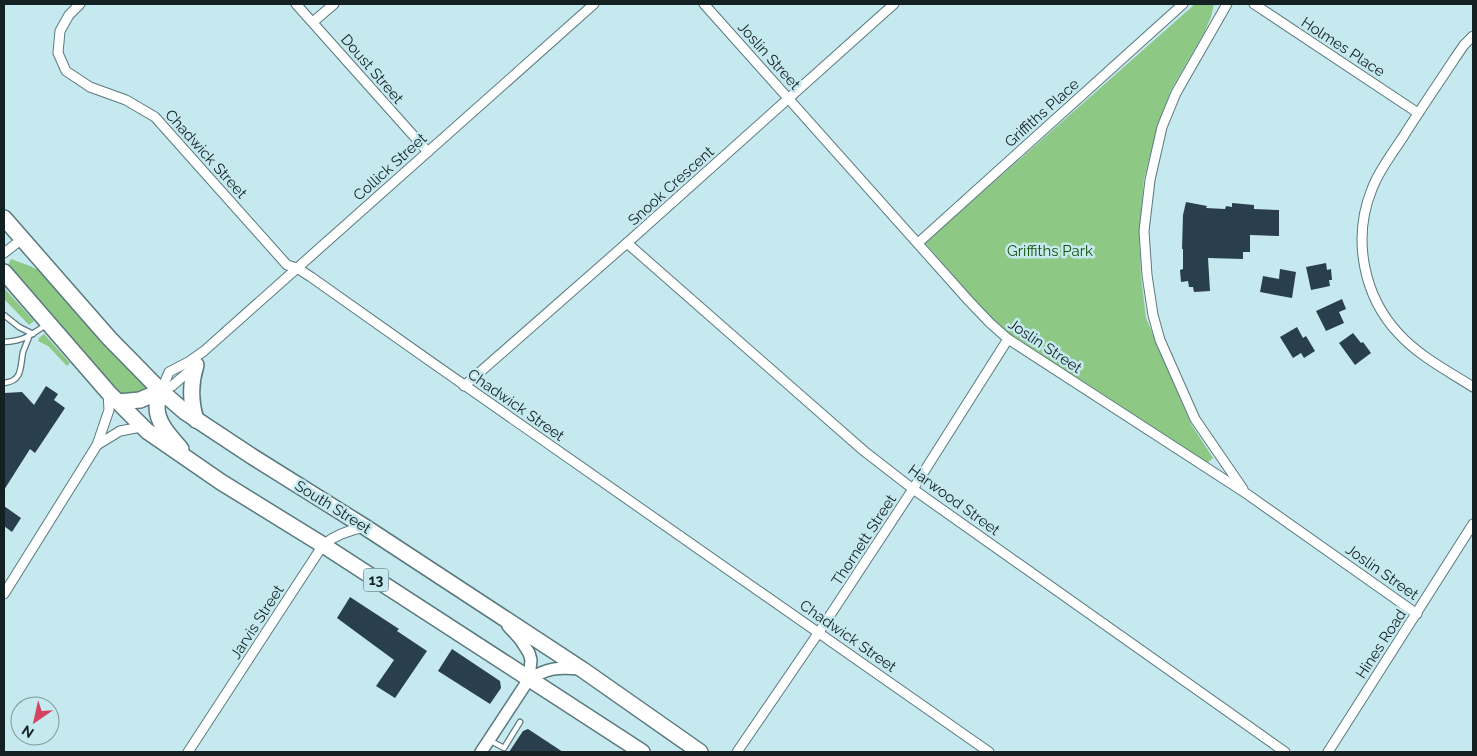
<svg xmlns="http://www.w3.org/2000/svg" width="1477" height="756" font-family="Raleway,sans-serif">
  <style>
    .green { fill: #8ec885 }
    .building { fill: #2a3f4e }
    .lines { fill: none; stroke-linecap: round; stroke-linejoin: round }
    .service-casing { stroke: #59797e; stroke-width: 7 }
    .minor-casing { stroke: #59797e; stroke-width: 11 }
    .tertiary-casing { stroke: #59797e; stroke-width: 14 }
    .primary-casing { stroke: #59797e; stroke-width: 18 }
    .service { stroke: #fff; stroke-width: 4.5 }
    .minor { stroke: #fff; stroke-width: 9 }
    .tertiary { stroke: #fff; stroke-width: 11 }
    .primary { stroke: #fff; stroke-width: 15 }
    .labels { text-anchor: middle; stroke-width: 5; stroke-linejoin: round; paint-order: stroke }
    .shield { fill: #c5e9ee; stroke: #495d60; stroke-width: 1 }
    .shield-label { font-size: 14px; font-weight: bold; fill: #142123 }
    .street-label { font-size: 15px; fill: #142123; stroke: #c5e9ee }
    .park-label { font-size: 15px; fill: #14530a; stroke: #c5e9ee }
  </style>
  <rect width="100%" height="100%" fill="#c5e9ee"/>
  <g class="green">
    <polygon points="1195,4 1214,4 1211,17 1204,33 1171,90 1158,125 1144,179 1139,233 1141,276 1146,318 1191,424 1213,458 1206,464 1012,337 991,319 925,243"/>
    <path d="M11 259 30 266 40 271 99 338 147 386 148 389C139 395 126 397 117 391L8 267V265Z"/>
    <polygon points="4,288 34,321 29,325 4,299"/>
    <polygon points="44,334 70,363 67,366 48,346 38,341 39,338"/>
  </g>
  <g class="building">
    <polygon points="1186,202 1207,206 1206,208 1225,209 1226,206 1232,207 1232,203 1254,205 1254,209 1279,210 1279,236 1250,235 1250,252 1243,252 1243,259 1208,258 1210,291 1194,292 1193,287 1189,287 1188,281 1181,282 1180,270 1183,269 1183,249 1182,249 1183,215"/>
    <polygon points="1326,263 1327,270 1331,269 1332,280 1329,280 1330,286 1311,290 1306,267"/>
    <polygon points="1280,269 1296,272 1292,298 1260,292 1263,276 1279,279"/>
    <polygon points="1342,299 1346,309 1339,312 1344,323 1326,331 1316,311"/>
    <polygon points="1297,327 1303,338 1306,336 1315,351 1304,358 1301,353 1293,358 1280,337"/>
    <polygon points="1353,333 1361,343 1363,342 1371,353 1355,365 1339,343"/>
    <polygon points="46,386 58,394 54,400 65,408 35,453 30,449 4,490 4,393 22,392 34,405"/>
    <polygon points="4,506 21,518 12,532 4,526"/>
    <polygon points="350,597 399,629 397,631 427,651 395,698 376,686 394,660 337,618"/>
    <polygon points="452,649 500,681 501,688 490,704 438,671"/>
    <polygon points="528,729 563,752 509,752 523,731"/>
  </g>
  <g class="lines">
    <g class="service-casing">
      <g id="service">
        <polyline points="4,315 19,327 33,334"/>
        <path d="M4 342C24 341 31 335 47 324"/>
        <path d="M4 383C23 381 20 367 23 352 25 347 27 342 29 337"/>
        <polyline points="489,740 504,748 520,722"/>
      </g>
    </g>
    <g class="minor-casing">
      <g id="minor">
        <path d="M80 4 69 15 60 31 58 53 66 71 90 87 126 100 155 117 287 265 297 268 311 277C536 437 764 593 989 752"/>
        <polyline points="296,4 428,152"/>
        <polyline points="704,4 969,301 990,323 1008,339 1247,494 1417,614"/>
        <polyline points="1227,4 1176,93 1162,127 1150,180 1144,231 1147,275 1153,315 1160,340 1195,419 1243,489"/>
        <polyline points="1254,4 1418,113"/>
        <polyline points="313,22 334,4"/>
        <path d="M1473 36 1464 45 1455 58C1438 84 1420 110 1403 137 1392 154 1379 170 1372 189 1352 238 1363 296 1399 334 1419 356 1448 371 1473 387"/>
        <polyline points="627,243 864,451 913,489 1285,752"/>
        <polyline points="918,243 1183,4"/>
        <polyline points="4,253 22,239"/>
        <polyline points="464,386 627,243 894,4"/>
        <polyline points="161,391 169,372 190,361 204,351 594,4"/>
        <polyline points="161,391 172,386 195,366"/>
        <polyline points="97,445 120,431 141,427"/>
        <polyline points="4,594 97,445 109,410 108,393"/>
        <path d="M188 752 323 545C335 535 349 530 365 527"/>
        <polyline points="737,752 819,632 913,489 1008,339"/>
        <polyline points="1328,752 1473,524"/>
      </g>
    </g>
    <g class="tertiary-casing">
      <g id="tertiary">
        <path d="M529 679C548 668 557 667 580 669"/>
        <polyline points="481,752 529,679 531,660 529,653 520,639 508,626"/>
      </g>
    </g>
    <g class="primary-casing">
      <g id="primary">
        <polyline points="4,218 109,338 161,391 185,412 253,457 365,527 583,670 700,752"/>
        <polyline points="4,272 108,392 147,431 221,482 323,545 642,752"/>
        <path d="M196 365C190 384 190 401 196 420"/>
        <path d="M161 391C160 396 157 402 157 407 157 424 171 437 181 449"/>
        <polyline points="118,402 140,400 161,391"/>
      </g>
    </g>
    <use href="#service" class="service"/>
    <use href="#minor" class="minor"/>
    <use href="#tertiary" class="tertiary"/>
    <use href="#primary" class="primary"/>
  </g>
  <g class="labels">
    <rect class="shield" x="363.5" y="568.5" width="25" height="23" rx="4"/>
    <g class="shield-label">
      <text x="376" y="585">13</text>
    </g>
    <g class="street-label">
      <text transform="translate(1343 47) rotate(33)" y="5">Holmes Place</text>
      <text transform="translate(769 56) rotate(48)" y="5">Joslin Street</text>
      <text transform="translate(372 69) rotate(49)" y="5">Doust Street</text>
      <text transform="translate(1042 113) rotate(-42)" y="5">Griffiths Place</text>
      <text transform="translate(206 154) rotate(48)" y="5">Chadwick Street</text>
      <text transform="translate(390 167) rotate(-42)" y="5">Collick Street</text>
      <text transform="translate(671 186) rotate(-42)" y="5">Snook Crescent</text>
      <text transform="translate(1045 346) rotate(34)" y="5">Joslin Street</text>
      <text transform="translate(516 405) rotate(35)" y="5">Chadwick Street</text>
      <text transform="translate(954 500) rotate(36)" y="5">Harwood Street</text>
      <text transform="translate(333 507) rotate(32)" y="5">South Street</text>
      <text transform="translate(864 540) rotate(-57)" y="5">Thornett Street</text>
      <text transform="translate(1382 572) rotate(35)" y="5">Joslin Street</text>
      <text transform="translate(257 622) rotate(-57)" y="5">Jarvis Street</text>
      <text transform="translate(848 636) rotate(35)" y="5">Chadwick Street</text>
      <text transform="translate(1381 644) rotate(-57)" y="5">Hines Road</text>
    </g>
    <g class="park-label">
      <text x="1050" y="256">Griffiths Park</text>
    </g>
  </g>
  <rect width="1477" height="756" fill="none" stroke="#142123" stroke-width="10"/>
  <g transform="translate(35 721) rotate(214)"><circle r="24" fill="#c5e9ee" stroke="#7e999d"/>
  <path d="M0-4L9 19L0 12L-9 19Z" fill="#d44461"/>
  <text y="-8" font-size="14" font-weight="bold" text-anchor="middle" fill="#142123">N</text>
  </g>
</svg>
